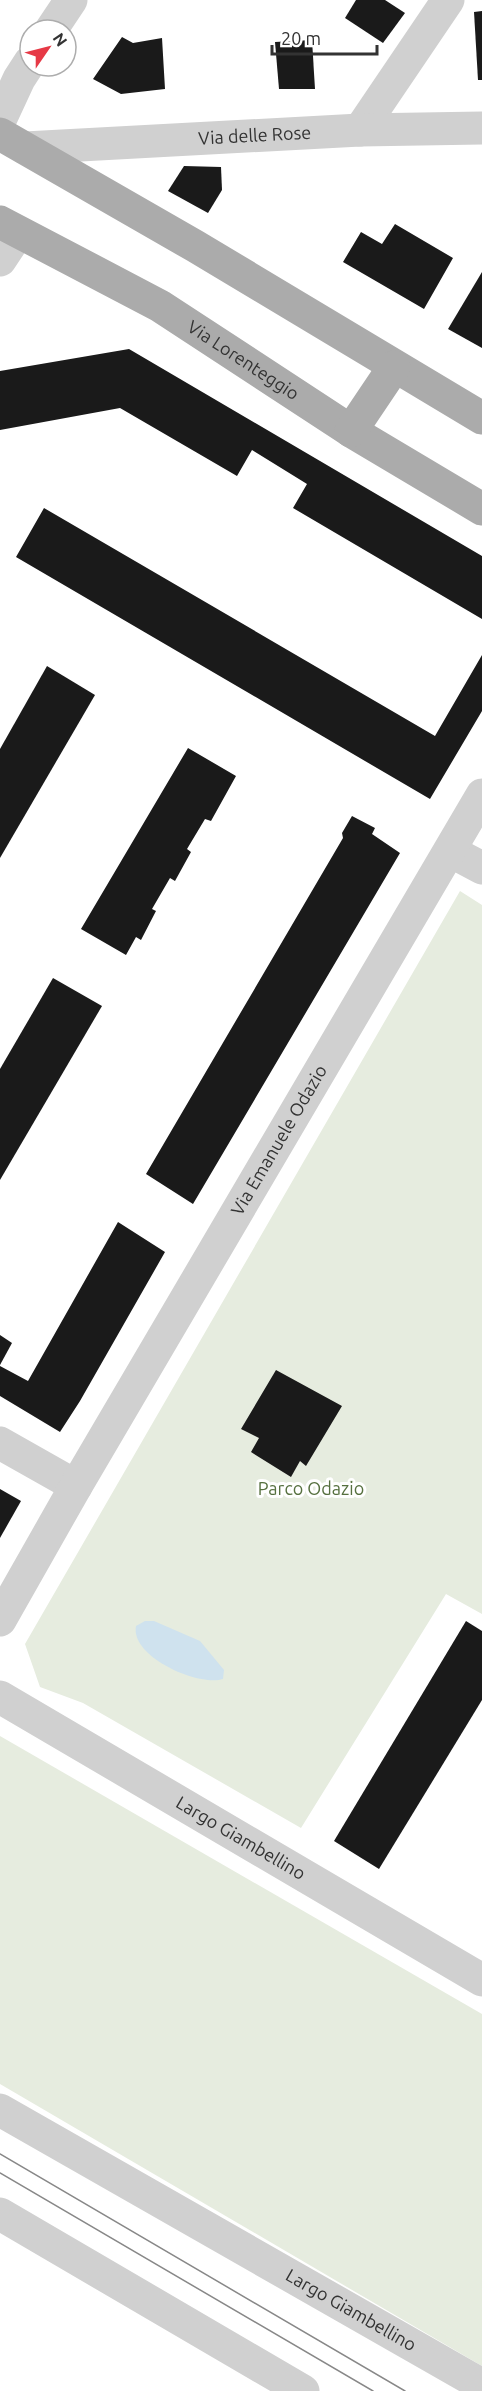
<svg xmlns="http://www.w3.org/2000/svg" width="482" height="2391" font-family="Ubuntu,sans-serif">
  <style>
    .green { fill: #e6ecdf }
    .water { fill: #cfe2ee }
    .building { fill: #1a1a1a }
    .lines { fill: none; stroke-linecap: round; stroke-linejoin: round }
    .minor { stroke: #d0d0d0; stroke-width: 33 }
    .major { stroke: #ababab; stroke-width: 33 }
    .tram { stroke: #888; stroke-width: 1.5 }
    .labels { text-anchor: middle; stroke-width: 6; stroke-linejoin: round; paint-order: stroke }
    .street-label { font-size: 18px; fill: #333; stroke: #fff }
    .park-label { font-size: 18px; fill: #56703f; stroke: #fff }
  </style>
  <rect width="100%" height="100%" fill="#fff"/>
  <g class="green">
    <polygon points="460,891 482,905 482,1614 446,1594 301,1828 83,1703 40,1687 25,1644"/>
    <polygon points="0,1736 482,2014 482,2366 0,2084"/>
  </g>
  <path class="water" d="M145 1621H154L200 1641 224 1670 223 1679C199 1687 130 1657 136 1626Z"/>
  <g class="building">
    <polygon points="356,0 385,0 405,13 383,43 345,18"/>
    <polygon points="482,11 482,80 478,80 474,12"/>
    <polygon points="122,37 133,43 162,38 165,89 121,94 93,79"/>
    <polygon points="312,40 315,89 279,89 275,42"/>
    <polygon points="184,166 221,167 222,190 208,213 168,191"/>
    <polygon points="395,224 453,258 424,309 343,262 361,232 382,244"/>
    <polygon points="482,272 482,348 448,329"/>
    <polygon points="129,349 482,556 482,619 293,508 307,484 252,450 237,476 120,408 0,430 0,371"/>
    <polygon points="44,508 435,736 482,655 482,711 430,799 16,557"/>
    <polygon points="47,666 95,695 0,858 0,749"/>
    <polygon points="188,748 236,776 211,821 205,819 187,849 191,852 175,881 170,878 152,909 156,911 141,940 136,937 126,955 81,929"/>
    <polygon points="352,816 375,828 372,834 400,853 193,1204 146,1174 343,838 342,833"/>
    <polygon points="53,978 102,1006 0,1180 0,1069"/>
    <polygon points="118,1222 165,1252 80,1401 60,1432 0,1396 0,1366 28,1381"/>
    <polygon points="0,1335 12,1343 0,1365"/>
    <polygon points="276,1370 342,1406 306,1466 300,1461 291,1477 251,1452 259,1438 241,1429"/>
    <polygon points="0,1489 21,1501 0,1538"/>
    <polygon points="466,1621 482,1631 482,1700 379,1869 334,1841"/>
  </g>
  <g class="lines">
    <g class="minor">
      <polyline points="51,30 71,0"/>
      <polyline points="0,120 19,79 30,62"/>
      <polyline points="360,130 448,0"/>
      <path id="s1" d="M25 148 360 130 482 128"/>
      <polyline points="0,260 18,233"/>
      <polyline points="450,851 482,868"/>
      <polyline points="0,1443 76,1486"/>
      <path id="s2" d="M0 1620 76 1486 482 795"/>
      <path id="s3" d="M0 1697 482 1980"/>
      <path id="s4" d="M0 2110 482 2385"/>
      <polyline points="0,2214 303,2391"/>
    </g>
    <g class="major">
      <polyline points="0,134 195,246 482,418"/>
      <path id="s5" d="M0 222 160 306 351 431 482 509"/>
      <polyline points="351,431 394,367"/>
    </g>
    <g class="tram">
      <polyline points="0,2154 405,2391"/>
      <polyline points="0,2173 373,2391"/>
    </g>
  </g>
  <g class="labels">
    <g class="street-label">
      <text dy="6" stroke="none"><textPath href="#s1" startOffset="230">Via delle Rose</textPath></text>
      <text dy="6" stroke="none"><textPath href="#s5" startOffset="280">Via Lorenteggio</textPath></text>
      <text dy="6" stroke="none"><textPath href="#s2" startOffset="555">Via Emanuele Odazio</textPath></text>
      <text dy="6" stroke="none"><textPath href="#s3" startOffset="279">Largo Giambellino</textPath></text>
      <text dy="6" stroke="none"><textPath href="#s4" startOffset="404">Largo Giambellino</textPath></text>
    </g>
    <g class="park-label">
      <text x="311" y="1495">Parco Odazio</text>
    </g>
  </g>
  <g transform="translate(48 48) rotate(55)"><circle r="28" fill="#ffffff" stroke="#adadad" stroke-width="1.5"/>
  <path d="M0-4.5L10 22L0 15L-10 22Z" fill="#e63946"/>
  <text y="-9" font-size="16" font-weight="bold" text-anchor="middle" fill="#333333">N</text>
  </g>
  <path d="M272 45v9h105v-9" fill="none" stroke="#333333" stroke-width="3"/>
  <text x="281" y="45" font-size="18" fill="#333333" stroke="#ffffff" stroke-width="4.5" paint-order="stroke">20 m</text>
</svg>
